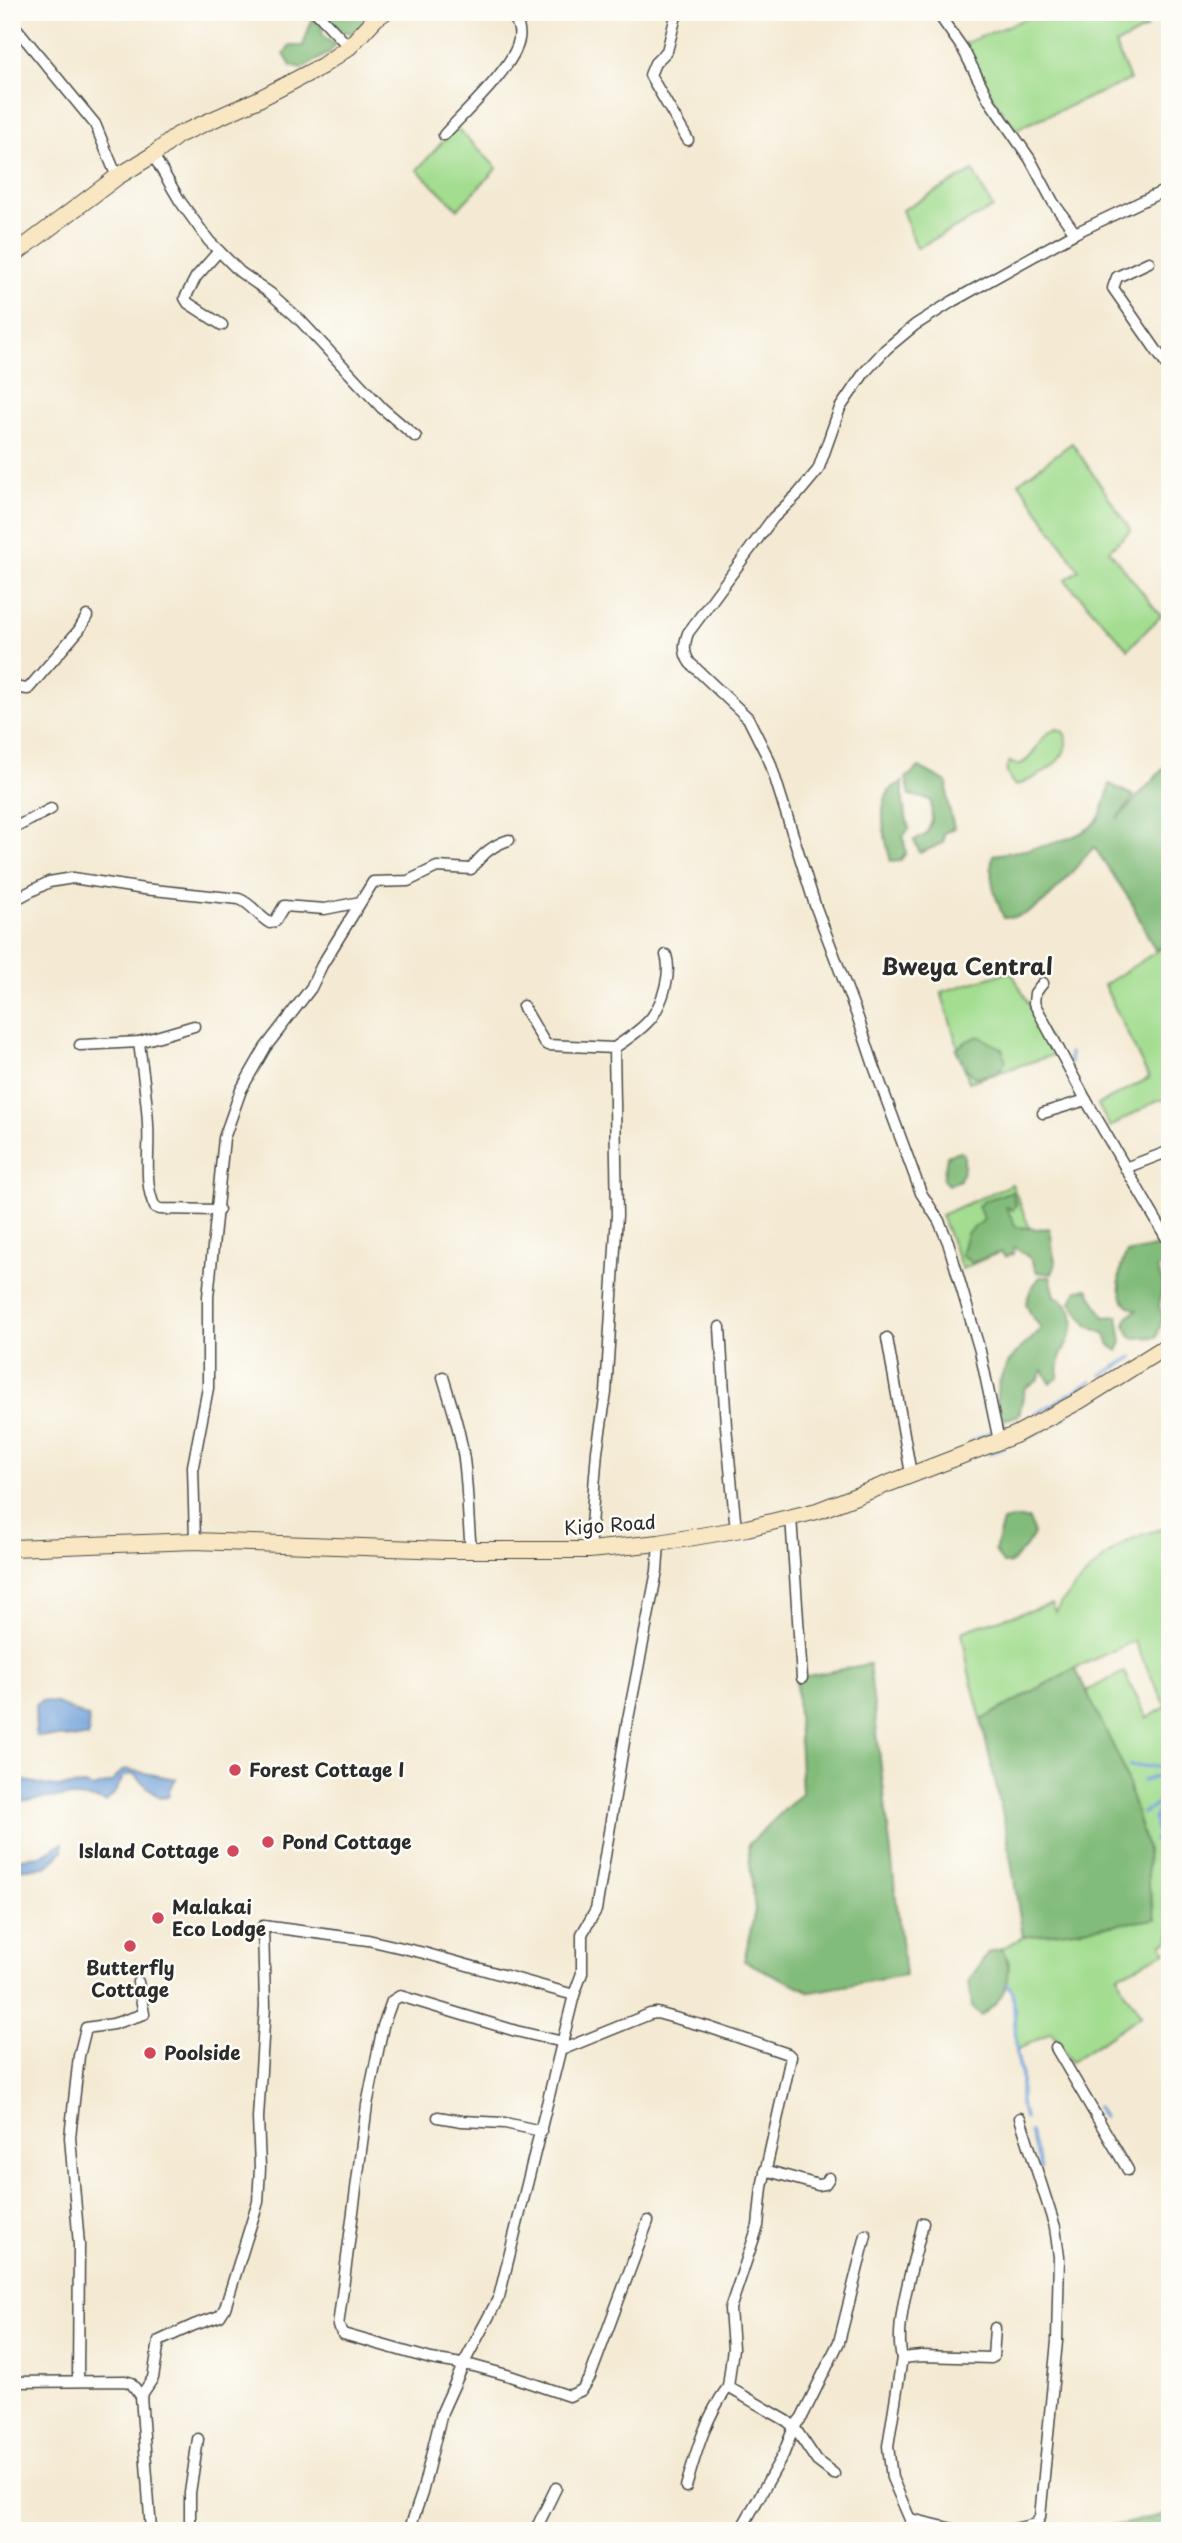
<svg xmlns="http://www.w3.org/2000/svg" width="1182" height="2543" font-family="'Playpen Sans',sans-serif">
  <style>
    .green { fill: #a3dd90; stroke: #67845e; stroke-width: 2 }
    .forest { fill: #82bc7a; stroke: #567452; stroke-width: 2 }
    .water { fill: #70a0d9; stroke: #4e6682; stroke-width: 2 }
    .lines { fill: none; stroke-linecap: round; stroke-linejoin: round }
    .stream { stroke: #70a0d9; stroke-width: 3.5 }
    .street-casing { stroke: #494844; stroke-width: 13 }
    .secondary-casing { stroke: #494844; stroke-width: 18 }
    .street { stroke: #fff; stroke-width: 10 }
    .secondary { stroke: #f9e7c3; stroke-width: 16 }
    .poi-dot { fill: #d1495b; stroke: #fdfcf7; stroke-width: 2.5 }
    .labels { text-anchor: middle; stroke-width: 5; stroke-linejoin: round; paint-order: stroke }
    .street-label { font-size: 19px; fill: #2b2b2b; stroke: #fdfcf7 }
    .poi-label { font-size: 19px; font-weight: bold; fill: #2b2b2b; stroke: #fdfcf7; text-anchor: start }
    .quarter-label { font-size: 23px; font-weight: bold; fill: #2b2b2b; stroke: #fdfcf7 }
  </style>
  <rect width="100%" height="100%" fill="#fdfcf7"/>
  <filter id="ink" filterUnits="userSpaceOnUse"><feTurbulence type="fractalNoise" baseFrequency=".0143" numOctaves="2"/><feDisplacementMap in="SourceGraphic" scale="14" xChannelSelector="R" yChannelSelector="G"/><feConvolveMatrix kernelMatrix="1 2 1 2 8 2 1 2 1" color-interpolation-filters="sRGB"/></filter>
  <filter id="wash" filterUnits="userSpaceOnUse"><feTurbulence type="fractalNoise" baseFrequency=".00686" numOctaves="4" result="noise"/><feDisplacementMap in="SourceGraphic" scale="28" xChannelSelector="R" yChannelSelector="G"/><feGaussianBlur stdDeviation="1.57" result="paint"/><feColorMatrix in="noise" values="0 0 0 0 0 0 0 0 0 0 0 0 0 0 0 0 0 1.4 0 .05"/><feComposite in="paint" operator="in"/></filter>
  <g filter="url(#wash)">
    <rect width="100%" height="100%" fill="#f4ead3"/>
    <g class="green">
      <polygon points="1042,12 1139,12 1147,28 1115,45 1130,80 1016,129 997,105 963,44"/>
      <polygon points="456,127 497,168 458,209 417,170"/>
      <polygon points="973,171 993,208 917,248 902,210"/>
      <polygon points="1072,443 1131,530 1109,550 1161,616 1128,649 1065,580 1079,570 1019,482"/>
      <path d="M1057 729 1064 732C1077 759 1034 779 1015 786 1009 777 1003 772 1009 762L1018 765C1037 759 1037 734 1057 729Z"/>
      <polygon points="1165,927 1170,928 1170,1100 1158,1100 1110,1127 1098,1105 1149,1078 1104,985 1165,946"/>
      <polygon points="1005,973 1012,973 1056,1054 969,1082 941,992"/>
      <polygon points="1012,1184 1033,1237 962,1269 941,1215"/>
      <path d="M1170 1527V1940L1162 1944 1166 1952 1118 1975 1123 1989 1141 2015 1071 2062 1052 2032 1017 2050 1013 1992 1007 1984 1009 1962 1002 1949 1023 1937 1156 1919 1148 1883 1147 1849 1122 1764 1086 1691 1124 1672 1147 1718 1166 1707 1134 1641 1075 1668 981 1720 969 1672 962 1632C992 1620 1021 1614 1051 1604L1055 1612C1070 1590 1108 1550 1132 1539 1144 1533 1157 1530 1170 1527Z"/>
    </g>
    <g class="forest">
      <polygon points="323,12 376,12 352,33 341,31"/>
      <polygon points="312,19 321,24 323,36 335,45 329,53 301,69 291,66 284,54 290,46 303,46"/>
      <polygon points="919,767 947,782 948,804 954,828 944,833 943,843 920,853 914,840 926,835 932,821 931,800 910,795 906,778"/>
      <path d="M1165 767 1170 773V928L1165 927V946L1155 950 1130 900 1094 847C1069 872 1043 919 1004 918 995 897 988 879 993 855 1020 851 1087 842 1100 816 1105 806 1107 794 1110 784L1134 796 1117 819Z"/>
      <path d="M903 782V804L909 829 903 836 906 853 900 861 891 862C886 841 875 805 892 788 895 785 899 784 903 782Z"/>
      <polygon points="979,1036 1002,1049 1006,1061 996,1074 975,1077 965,1068 956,1049 967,1041"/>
      <polygon points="959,1151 964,1154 964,1167 960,1180 948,1185 943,1180 947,1156"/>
      <path d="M1012 1191 1016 1205 1013 1210 1006 1207 1016 1227 1038 1229 1049 1228C1054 1240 1050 1250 1056 1263L1052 1274 1037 1272 1031 1259 1014 1247 1013 1254 1005 1257 1001 1252 972 1263 961 1255 967 1233 984 1220 978 1206 984 1201Z"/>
      <path d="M1164 1245 1170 1246V1259L1157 1269 1163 1283 1159 1306 1163 1317 1157 1337 1132 1338 1125 1325 1128 1316 1137 1310C1113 1302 1117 1271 1127 1253Z"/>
      <path d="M1040 1277H1050L1055 1296C1084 1312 1073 1331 1061 1355 1058 1361 1059 1370 1058 1378L1050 1383 1043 1370 1037 1381 1025 1388 1019 1415 1004 1420C987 1397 1003 1365 1022 1347 1030 1340 1035 1337 1041 1328L1030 1313 1026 1303 1031 1289Z"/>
      <polygon points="1088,1289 1104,1317 1118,1316 1122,1342 1118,1351 1110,1345 1104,1333 1088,1326 1071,1302 1077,1290"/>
      <polygon points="1012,1519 1029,1519 1034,1534 1025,1548 1010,1564 1003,1564 995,1551 1003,1521"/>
      <polygon points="869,1664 905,1975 811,1992 744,1961 755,1910 748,1845 802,1793 796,1678"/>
      <polygon points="1075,1668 1122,1764 1147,1849 1148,1883 1156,1919 1023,1937 1006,1829 981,1720"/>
      <path d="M1002 1949C1017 1976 1004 2000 981 2016L972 2007 969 1980 989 1952Z"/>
      <polygon points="1170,2513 1170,2531 1108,2531 1111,2526 1124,2524"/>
    </g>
    <g class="water">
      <polygon points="41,1701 56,1703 89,1718 88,1738 36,1736 35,1706"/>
      <path d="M124 1769 176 1779 170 1788 168 1797 160 1798 133 1774 124 1776 114 1794 106 1802C74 1793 45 1798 12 1803V1784L26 1781 55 1787 84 1785 93 1788 112 1782Z"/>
      <polygon points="63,1843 63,1851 46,1867 12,1869 12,1859 40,1856"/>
    </g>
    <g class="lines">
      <g class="stream">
        <polyline points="1070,1053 1070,1063"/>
        <polyline points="1163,1358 1170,1354"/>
        <polyline points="1102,1375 1133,1357"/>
        <polyline points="1036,1414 1092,1381"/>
        <polyline points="1024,1439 1067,1416"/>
        <polyline points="970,1442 993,1431"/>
        <polyline points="989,1454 1003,1448"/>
        <polyline points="1129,1766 1164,1767 1170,1777"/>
        <polyline points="1143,1781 1168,1773"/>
        <polyline points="1143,1813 1170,1797"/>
        <polyline points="1170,1818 1154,1819 1156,1831 1170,1828"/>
        <polyline points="1154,1819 1157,1813 1170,1807"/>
        <polyline points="1155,1826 1170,1822"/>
        <polyline points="1154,1840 1162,1834 1170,1835"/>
        <polyline points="1007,1984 1013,1992 1017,2056 1021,2073 1021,2106 1025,2118"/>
        <polyline points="1097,2107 1103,2117"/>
        <polyline points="1030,2132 1041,2168"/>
      </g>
    </g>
  </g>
  <g filter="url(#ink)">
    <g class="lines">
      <g class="street-casing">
        <g id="street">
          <polyline points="316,12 349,47"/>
          <polyline points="677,12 667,51 655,63 650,75 688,140"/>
          <polyline points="937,12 963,49 989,100 1030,159 1053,202 1075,233"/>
          <polyline points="12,23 95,124 117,177"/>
          <path d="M444 135C463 114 516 65 519 39 521 29 516 21 512 12"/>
          <polyline points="153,155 180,201 209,241 240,272 270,293 299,319 382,408 416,437"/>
          <polyline points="219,251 196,277 185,298 188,303 222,325"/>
          <polyline points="1149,262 1117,277 1113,288 1170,370"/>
          <polyline points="12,684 19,688 28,689 79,630 87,616"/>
          <polyline points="12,829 51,809"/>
          <path d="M12 901 49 882 73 878 144 889 239 899C253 904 257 916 270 923L275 921 284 906 325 909 360 902"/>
          <polyline points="1043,983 1035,993 1034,1003 1086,1100 1170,1244"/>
          <polyline points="523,1006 544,1042 547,1045 614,1048 617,1215 606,1393 597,1451 589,1550"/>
          <path d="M139 1042C142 1069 147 1097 148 1125 150 1150 143 1184 155 1207L160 1209 219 1210"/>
          <polyline points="80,1045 139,1042 194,1026"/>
          <path d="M614 1048C626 1040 643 1029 652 1017 663 1001 672 973 666 955"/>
          <polyline points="1043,1113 1086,1100"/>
          <polyline points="1125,1168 1170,1151"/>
          <polyline points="720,1327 726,1426 736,1530"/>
          <polyline points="887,1338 911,1474"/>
          <path d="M443 1377C452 1407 462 1436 465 1468 468 1495 468 1522 471 1550"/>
          <path d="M999 1441 980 1351 948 1242 939 1221 921 1193 874 1066 858 1018 815 905 770 762 748 718 690 663C683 653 684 644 688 633L773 518 798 494 818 470 840 408 864 373 886 349 915 325 953 301 1075 233 1170 188"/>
          <polyline points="791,1517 802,1678"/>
          <path d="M195 1541 193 1466 208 1388V1297L224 1138 241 1090 265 1048 311 988 322 965 373 882 408 881 437 867 471 869C481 855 492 845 509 840"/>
          <polyline points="574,1995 582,1973 582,1934 596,1910 627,1724 657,1571 659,1543"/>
          <polyline points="563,2042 516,2031 400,1996 392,2001 383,2026 367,2105 338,2326 343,2334 431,2359 474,2366 507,2375 569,2396 582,2390 590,2377 648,2221"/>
          <polyline points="1056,2048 1128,2170"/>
          <polyline points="561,2050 650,2014 657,2013 708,2027 788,2054 791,2057 762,2187 758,2226 730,2309 733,2348 728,2387 787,2421 794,2427 783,2455 740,2531"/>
          <polyline points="438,2117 462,2121 505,2123 541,2131"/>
          <polyline points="765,2170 818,2185 825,2184 829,2178"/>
          <path d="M902 2358C893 2324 915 2258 923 2223"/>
          <polyline points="78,2380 79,2245 70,2137 79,2056 86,2028 113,2024 144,2014 138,1982"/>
          <polyline points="12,2382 125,2381 131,2383 141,2396"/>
          <polyline points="834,2474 817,2461 794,2427 802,2417 839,2342 866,2235"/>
          <path d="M686 2487C696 2452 706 2416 728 2387"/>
          <polyline points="911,2519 961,2531"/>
          <polyline points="151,2531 141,2396 153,2378 159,2341 194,2325 220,2316 225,2308 258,2202 260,2168 258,2118 265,2006 263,1926 368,1940 424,1953 574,1995 499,2297 465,2361 442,2412 422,2493 409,2531"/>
          <polyline points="190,2531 190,2493 198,2439"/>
          <polyline points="535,2531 556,2488"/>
          <polyline points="915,2531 892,2478 888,2446 902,2358 921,2356 991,2358 993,2357 995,2328"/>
          <polyline points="1005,2531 1036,2524 1040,2517 1057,2341 1059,2257 1055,2227 1020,2118"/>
        </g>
      </g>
      <g class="secondary-casing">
        <g id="secondary">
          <polyline points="12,256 117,177 153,155 178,135 257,100 322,66 349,47 376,18 385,12"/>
          <polyline points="12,1548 195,1541 445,1550 589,1550 659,1543 747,1528 817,1511 1015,1435 1079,1401 1170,1344"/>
        </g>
      </g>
      <use href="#street" class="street"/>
      <use href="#secondary" class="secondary"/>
    </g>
  </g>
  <g class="poi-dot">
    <circle cx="235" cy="1770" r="7"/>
    <circle cx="268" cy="1842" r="7"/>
    <circle cx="233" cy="1851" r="7"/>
    <circle cx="158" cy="1918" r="7"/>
    <circle cx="130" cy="1946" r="7"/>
    <circle cx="150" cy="2053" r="7"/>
  </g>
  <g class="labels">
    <g class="street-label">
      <text transform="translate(610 1525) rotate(-4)" y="7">Kigo Road</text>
    </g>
    <g class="poi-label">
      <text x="249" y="1777">Forest Cottage I</text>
      <text x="282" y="1849">Pond Cottage</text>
      <text x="219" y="1858" text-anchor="end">Island Cottage</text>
      <text x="172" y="1914">Malakai<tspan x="172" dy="22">Eco Lodge</tspan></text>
      <text x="130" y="1975" text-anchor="middle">Butterfly<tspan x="130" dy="22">Cottage</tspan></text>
      <text x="164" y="2060">Poolside</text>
    </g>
    <g class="quarter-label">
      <text x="967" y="975">Bweya Central</text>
    </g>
  </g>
  <rect width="1182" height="2543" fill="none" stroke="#fdfcf7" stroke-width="42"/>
</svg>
